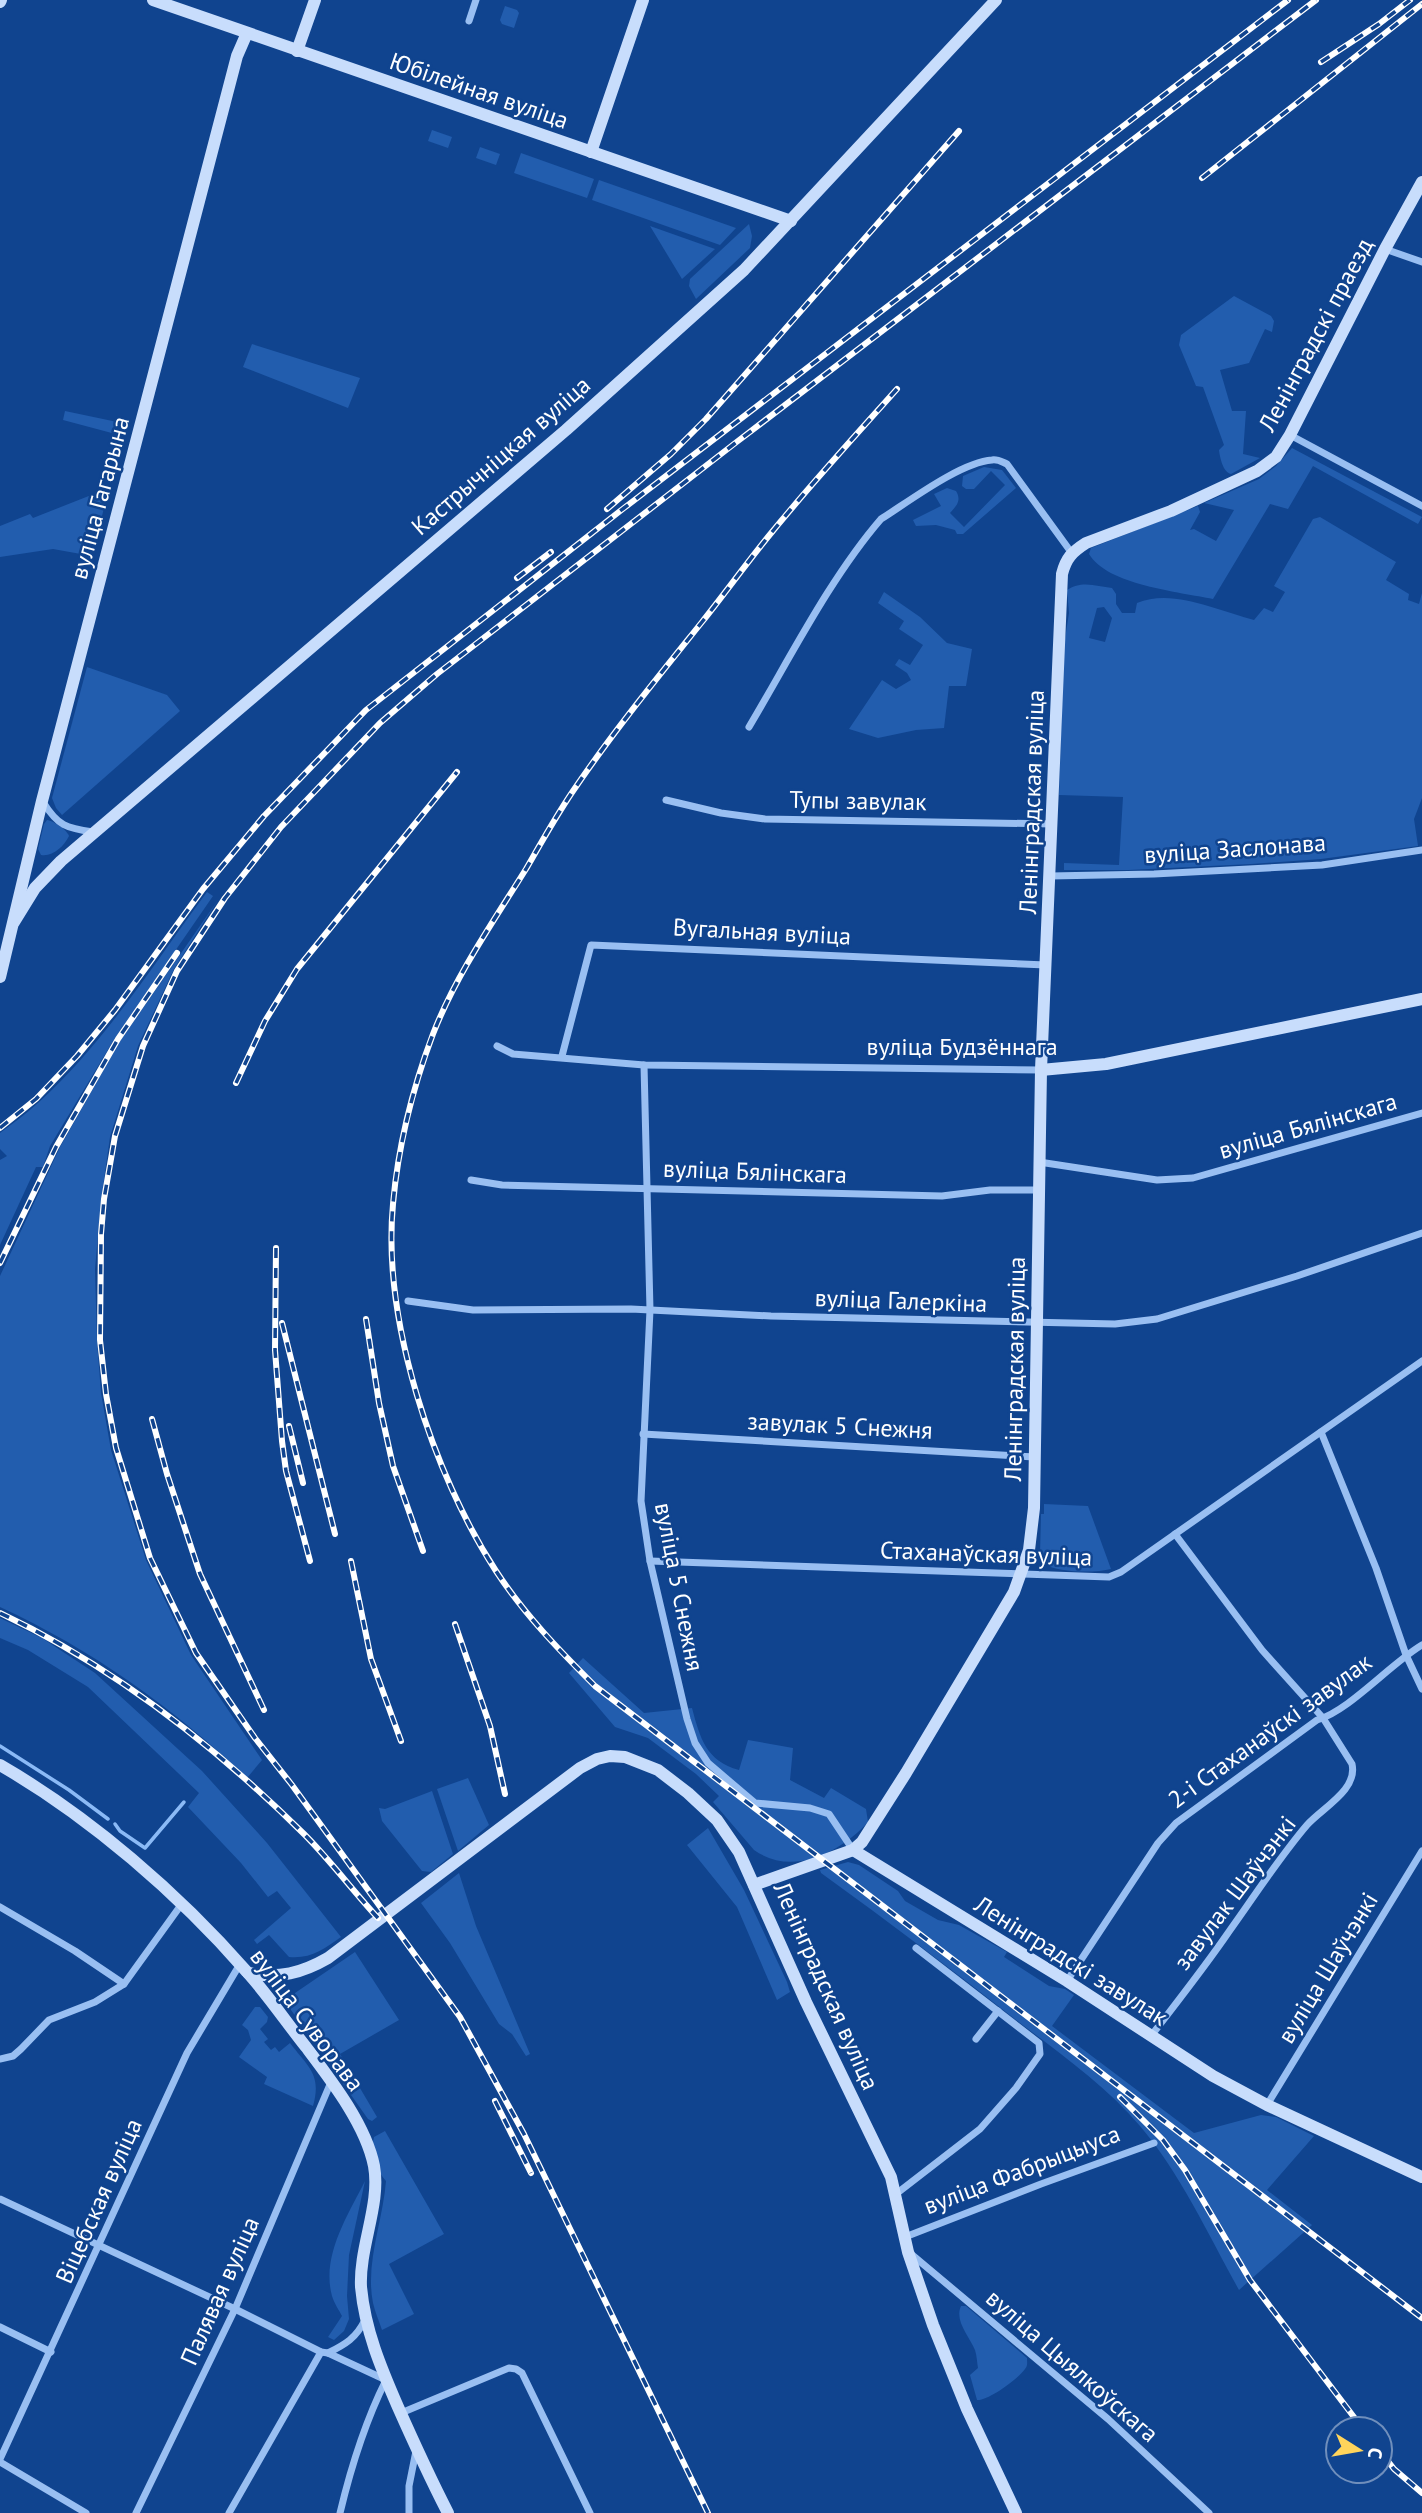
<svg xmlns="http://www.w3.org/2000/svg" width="1422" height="2513" font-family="'PT Sans',sans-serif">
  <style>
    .green { fill: #225dae; fill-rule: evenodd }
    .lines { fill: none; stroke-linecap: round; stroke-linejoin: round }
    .stream { stroke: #8bbaf6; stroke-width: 3.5 }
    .street { stroke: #99bff2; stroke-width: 7 }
    .secondary { stroke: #c8ddfc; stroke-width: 12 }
    .rail-casing { stroke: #fff; stroke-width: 6 }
    .rail { stroke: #10448f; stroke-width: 3.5; stroke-dasharray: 10; stroke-linecap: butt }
    .labels { text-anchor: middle; stroke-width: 5; stroke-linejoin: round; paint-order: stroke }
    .street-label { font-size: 24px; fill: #fff; stroke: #10448f }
  </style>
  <rect width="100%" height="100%" fill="#10448f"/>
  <g class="green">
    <polygon points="505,6 517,10 519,13 514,28 502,24 500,20"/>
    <polygon points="432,130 452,137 448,148 428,141"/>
    <polygon points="480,147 500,154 496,165 476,158"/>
    <polygon points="521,153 594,179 587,198 514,173"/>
    <polygon points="599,180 736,228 720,245 592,200"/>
    <polygon points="749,224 752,236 750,248 696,299 689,286 690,279"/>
    <polygon points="650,226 715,249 682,279"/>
    <path d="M1234 296 1271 316 1274 321 1272 332 1265 329 1249 363 1220 370 1232 411H1246L1243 454 1260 458 1231 474C1223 472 1220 458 1219 450L1224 445 1203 387 1196 386 1179 345 1181 335Z"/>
    <polygon points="252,344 360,378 348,408 243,367"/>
    <polygon points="65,411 122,423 124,428 123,436 63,420"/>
    <path d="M1292 448 1422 517 1418 524 1313 466 1288 509 1270 504 1213 599C1180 592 1107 585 1089 554L1091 548 1198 506 1200 512 1190 530 1194 529 1216 541 1234 510 1204 503 1259 479 1276 466Z"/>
    <path d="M984 467 1002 470 1016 488 963 534H957L955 530 936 525 916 526 913 520 941 506 934 494 947 488 956 491C962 501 956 506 950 513L964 527 1005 485 991 471 974 489H966L962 486 963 476Z"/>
    <polygon points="109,488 92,556 53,549 0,557 0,526 30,514 33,518"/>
    <path d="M1320 517 1396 562 1386 580 1409 594 1408 600 1419 604 1422 593V798L1414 819 1418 846 1321 859 1251 864 1129 870H1064V863L1119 865 1123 797 1059 795 1064 645 1069 613 1067 590C1081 580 1097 586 1112 588L1116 594V604L1122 613H1135L1137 603C1173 588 1218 611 1254 620L1264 608 1273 612 1285 592 1274 586 1313 519ZM1104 607 1112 618 1105 642 1089 638 1097 608Z"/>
    <polygon points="884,592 920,617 947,643 972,649 966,686 949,686 944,728 916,730 878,738 849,729 882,680 896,689 911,680 907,673 895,665 899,659 910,665 923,645 899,629 904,621 878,603"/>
    <polygon points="87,667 167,695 180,711 62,815 56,808 52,798"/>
    <path d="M47 820C54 821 67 830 69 836 64 846 53 857 41 855L38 849 44 824Z"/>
    <path d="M207 892 213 896 115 1038 50 1146 43 1167H36L0 1245V1160L7 1156 0 1149V1133C13 1123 26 1114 38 1103 104 1044 155 962 207 892Z"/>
    <path d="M218 900 174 969 138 1046 110 1137 101 1201 95 1269 97 1341 101 1393 111 1450 146 1560 191 1655 262 1760 247 1778C174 1708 91 1649 0 1607V1276L60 1147 120 1041Z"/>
    <path d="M1044 1504 1088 1506 1111 1569C1095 1573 1059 1573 1044 1564L1040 1555 1041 1514H1044Z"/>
    <path d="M0 1618 42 1638 95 1673 202 1771 267 1843 341 1937C324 1949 311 1959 289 1957L269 1935 257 1944 254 1940 291 1908 277 1891 268 1897 241 1863 188 1807 199 1793 88 1687 28 1650 0 1638Z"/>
    <path d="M583 1658 644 1713 692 1708C700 1738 706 1761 739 1770L748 1740 793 1748 790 1780 824 1798 831 1788 866 1809 868 1822C840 1853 792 1877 754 1850L713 1802 719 1796 696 1774 648 1738 615 1727 569 1673Z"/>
    <polygon points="468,1778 489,1825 458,1851 437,1789"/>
    <polygon points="432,1791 453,1854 431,1872 422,1871 382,1821 379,1808 385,1809"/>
    <polygon points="708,1828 744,1890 787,1982 790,1992 777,2000 737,1907 687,1845"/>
    <path d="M848 1862 859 1865 898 1891 905 1901 938 1920 959 1925 1007 1952 1004 1957 1049 1986 1065 1989 1074 1995 1052 2026 1194 2133 1261 2115 1276 2117 1314 2136 1267 2190 1312 2225 1239 2290C1209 2236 1180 2173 1140 2126 1106 2086 1062 2055 1020 2023 955 1972 889 1922 821 1873L820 1870Z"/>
    <polygon points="459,1873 476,1926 530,2054 526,2056 512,2034 499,2024 450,1943 421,1903"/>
    <polygon points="355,1952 399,2020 340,2054 377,2117 372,2121 368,2119 291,2010 290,2003 295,1993"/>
    <path d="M255 2007H260L268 2017 267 2022 260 2029 268 2039 264 2042 271 2050 275 2047 279 2052 290 2043C308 2067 322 2074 313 2106L264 2084 267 2077 239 2057 251 2040 248 2030 242 2025Z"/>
    <path d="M385 2131 444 2234 389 2264 414 2314 382 2330C379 2321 375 2312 373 2303 365 2263 383 2221 386 2181 376 2170 370 2151 374 2137Z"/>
    <path d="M365 2181 349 2255 347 2296 349 2319 344 2331 334 2340 328 2337 342 2316C339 2310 334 2303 332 2296 321 2256 348 2215 365 2181Z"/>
    <path d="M961 2306H966L1027 2358C1027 2363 1028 2365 1025 2369 1018 2379 988 2401 977 2400L970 2375 978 2368C977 2363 977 2356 975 2350 970 2337 954 2321 961 2306Z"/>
  </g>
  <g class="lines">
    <g class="stream">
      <polyline points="0,1746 69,1790 108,1819"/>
      <polyline points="115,1824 120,1831 145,1848 184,1802"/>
    </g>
    <g class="street">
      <polyline points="469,21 476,0"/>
      <polyline points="1385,249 1422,262"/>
      <polyline points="1290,435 1422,506"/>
      <path d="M749 727C789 660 830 578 881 519 908 502 961 462 992 460 998 459 1002 462 1007 464L1071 552"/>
      <polyline points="666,800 721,813 765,819 1052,824"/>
      <path d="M43 802C58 826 66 828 93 832"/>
      <polyline points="1050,876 1154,874 1322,865 1422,850"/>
      <polyline points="497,1046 513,1054 644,1065 1041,1070"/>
      <polyline points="562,1056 591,945 1046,965"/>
      <polyline points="644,1065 650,1310 641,1501 650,1561 687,1719 695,1743 708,1763 755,1803 810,1808 829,1814 853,1850"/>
      <polyline points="1039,1162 1157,1180 1193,1178 1422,1113"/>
      <polyline points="471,1180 502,1185 942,1196 990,1190 1038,1190"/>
      <polyline points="408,1301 473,1310 631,1309 771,1316 1115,1324 1157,1319 1297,1276 1422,1233"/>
      <polyline points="1321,1432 1376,1568 1406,1655 1422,1689"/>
      <polyline points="643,1434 1035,1457"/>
      <polyline points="650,1561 1109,1577 1121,1572 1422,1361"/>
      <polyline points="0,1907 75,1951 124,1984"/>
      <path d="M1067 1981 1158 1843 1176 1823 1317 1720C1349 1711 1390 1664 1422 1645"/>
      <path d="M1151 2036C1177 2002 1204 1968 1228 1933 1254 1897 1278 1859 1307 1825 1322 1808 1358 1790 1352 1764L1323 1718 1262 1650 1175 1534"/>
      <polyline points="976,2039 998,2011"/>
      <polyline points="0,2059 13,2056 21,2049 49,2020 95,2002 124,1984 181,1905"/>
      <polyline points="1267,2105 1422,1851"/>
      <polyline points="896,2194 980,2129 1016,2088 1040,2054 1039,2043 916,1948"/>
      <path d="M0 2199 235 2309 321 2352 328 2353 386 2380C365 2422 351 2467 340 2513"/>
      <polyline points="905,2237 1041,2184 1154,2143"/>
      <polyline points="911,2254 1108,2419 1209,2513"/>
      <polyline points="0,2327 51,2352"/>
      <path d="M328 2353C346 2344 356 2338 365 2320"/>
      <polyline points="401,2413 509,2368 516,2369 522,2373 590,2513"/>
      <polyline points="0,2459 187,2053 240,1964"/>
      <polyline points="0,2462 86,2513"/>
      <polyline points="136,2513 235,2309 331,2082"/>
      <polyline points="229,2513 321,2352"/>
      <polyline points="409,2513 409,2486 416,2451"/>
    </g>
    <g class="secondary">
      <polyline points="153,0 791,221"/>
      <polyline points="0,2 1,0"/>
      <polyline points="297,51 315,0"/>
      <polyline points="591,152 643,0"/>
      <polyline points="14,922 35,888 61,861 566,430 744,270 996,0"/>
      <polyline points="0,977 42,801 237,56 247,33"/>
      <polyline points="1041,1070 1106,1064 1422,999"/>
      <path d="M0 1765C90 1817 179 1894 247 1972 268 1995 286 2022 306 2047 331 2080 366 2125 374 2166 381 2204 359 2247 361 2287 365 2330 381 2368 398 2407 414 2443 430 2478 448 2513"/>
      <polyline points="853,1850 1067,1981 1213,2076 1267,2105 1422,2177"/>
      <path d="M754 1885 853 1850 862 1842 906 1773 1014 1592 1029 1550 1034 1508 1041 1070 1062 574C1066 558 1072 552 1086 543L1171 511 1257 471 1276 457 1290 435 1385 249 1422 182"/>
      <path d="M248 1973C279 1979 302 1973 328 1958L580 1768 597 1759 610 1756 625 1757 658 1770 688 1793 717 1820 739 1852 806 2002 891 2177 908 2252 933 2325 967 2409 1016 2513"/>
    </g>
    <g class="rail-casing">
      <g id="rail">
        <polyline points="1321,62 1379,24 1410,0"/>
        <polyline points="1202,178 1422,4"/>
        <path d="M897 389C855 436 812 483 772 532 748 561 726 592 702 622 658 677 613 732 573 791 556 816 541 843 526 869 493 922 456 975 433 1034 413 1087 398 1147 393 1204 382 1320 433 1474 496 1571 524 1614 559 1650 595 1686L1422 2318"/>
        <polyline points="607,509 671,454 706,419 959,131"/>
        <polyline points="517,578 551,552"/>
        <polyline points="236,1083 265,1021 297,969 457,772"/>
        <polyline points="0,1128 36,1099 77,1056 115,1010 203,889 264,816 366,710 624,508 1288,0"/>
        <polyline points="276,1248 275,1350 282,1441 286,1471 310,1561"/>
        <polyline points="0,1263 56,1147 118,1039 177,953"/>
        <polyline points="366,1319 379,1403 393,1466 423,1551"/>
        <polyline points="282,1323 335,1534"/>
        <polyline points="152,1419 167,1474 200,1574 264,1710"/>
        <polyline points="289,1426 303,1483"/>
        <polyline points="351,1561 371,1659 401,1741"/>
        <path d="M0 1613C114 1667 215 1746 304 1834 330 1860 353 1891 378 1918"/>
        <polyline points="455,1624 490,1726 505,1794"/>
        <polyline points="1120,2097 1163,2140 1185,2170 1250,2280 1363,2429"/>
        <polyline points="495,2101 531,2173"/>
        <polyline points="1380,2451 1394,2469 1422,2493"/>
        <polyline points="708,2513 524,2134 460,2017 292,1785 255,1738 196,1653 150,1558 116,1448 106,1394 100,1340 101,1234 104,1199 115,1136 143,1046 177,971 225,898 281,827 380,723 437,674 734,444 1316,0"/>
      </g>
    </g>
    <use href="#rail" class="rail"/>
  </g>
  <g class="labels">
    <g class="street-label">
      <text transform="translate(479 91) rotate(19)" y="8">Юбілейная вуліца</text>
      <text transform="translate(1316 335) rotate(-62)" y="8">Ленінградскі праезд</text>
      <text transform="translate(501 456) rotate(-41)" y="8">Кастрычніцкая вуліца</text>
      <text transform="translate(100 498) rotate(-75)" y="8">вуліца Гагарына</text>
      <text transform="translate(858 801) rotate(1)" y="8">Тупы завулак</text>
      <text transform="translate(1032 802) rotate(-88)" y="8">Ленінградская вуліца</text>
      <text transform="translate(1235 849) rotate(-4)" y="8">вуліца Заслонава</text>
      <text transform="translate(762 932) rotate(3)" y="8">Вугальная вуліца</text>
      <text x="962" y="1055">вуліца Будзённага</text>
      <text transform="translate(1308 1126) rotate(-16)" y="8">вуліца Бялінскага</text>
      <text transform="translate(755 1172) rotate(2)" y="8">вуліца Бялінскага</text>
      <text transform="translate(901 1301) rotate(2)" y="8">вуліца Галеркіна</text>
      <text transform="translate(1015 1369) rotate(-89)" y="8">Ленінградская вуліца</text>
      <text transform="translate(840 1426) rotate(3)" y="8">завулак 5 Снежня</text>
      <text transform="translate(986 1554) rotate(2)" y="8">Стаханаўская вуліца</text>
      <text transform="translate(679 1587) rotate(79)" y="8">вуліца 5 Снежня</text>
      <text transform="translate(1270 1731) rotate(-36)" y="8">2-і Стаханаўскі завулак</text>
      <text transform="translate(1235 1893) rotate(-53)" y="8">завулак Шаўчэнкі</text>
      <text transform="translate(1071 1961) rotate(32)" y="8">Ленінградскі завулак</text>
      <text transform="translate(1328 1968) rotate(-59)" y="8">вуліца Шаўчэнкі</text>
      <text transform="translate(826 1986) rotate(66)" y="8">Ленінградская вуліца</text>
      <text transform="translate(307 2020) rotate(53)" y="8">вуліца Суворава</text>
      <text transform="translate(1022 2170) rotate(-21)" y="8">вуліца Фабрыцыуса</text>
      <text transform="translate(99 2201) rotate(-66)" y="8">Віцебская вуліца</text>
      <text transform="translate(220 2291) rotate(-66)" y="8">Палявая вуліца</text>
      <text transform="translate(1072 2366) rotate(41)" y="8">вуліца Цыялкоўскага</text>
    </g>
  </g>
  <g transform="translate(1359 2450) rotate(101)"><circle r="33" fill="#10448f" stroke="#708fbc" stroke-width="2"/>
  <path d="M0-5L12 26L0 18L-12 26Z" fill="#ffd45b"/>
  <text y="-10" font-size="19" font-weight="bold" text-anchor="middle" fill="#ffffff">С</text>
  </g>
</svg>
